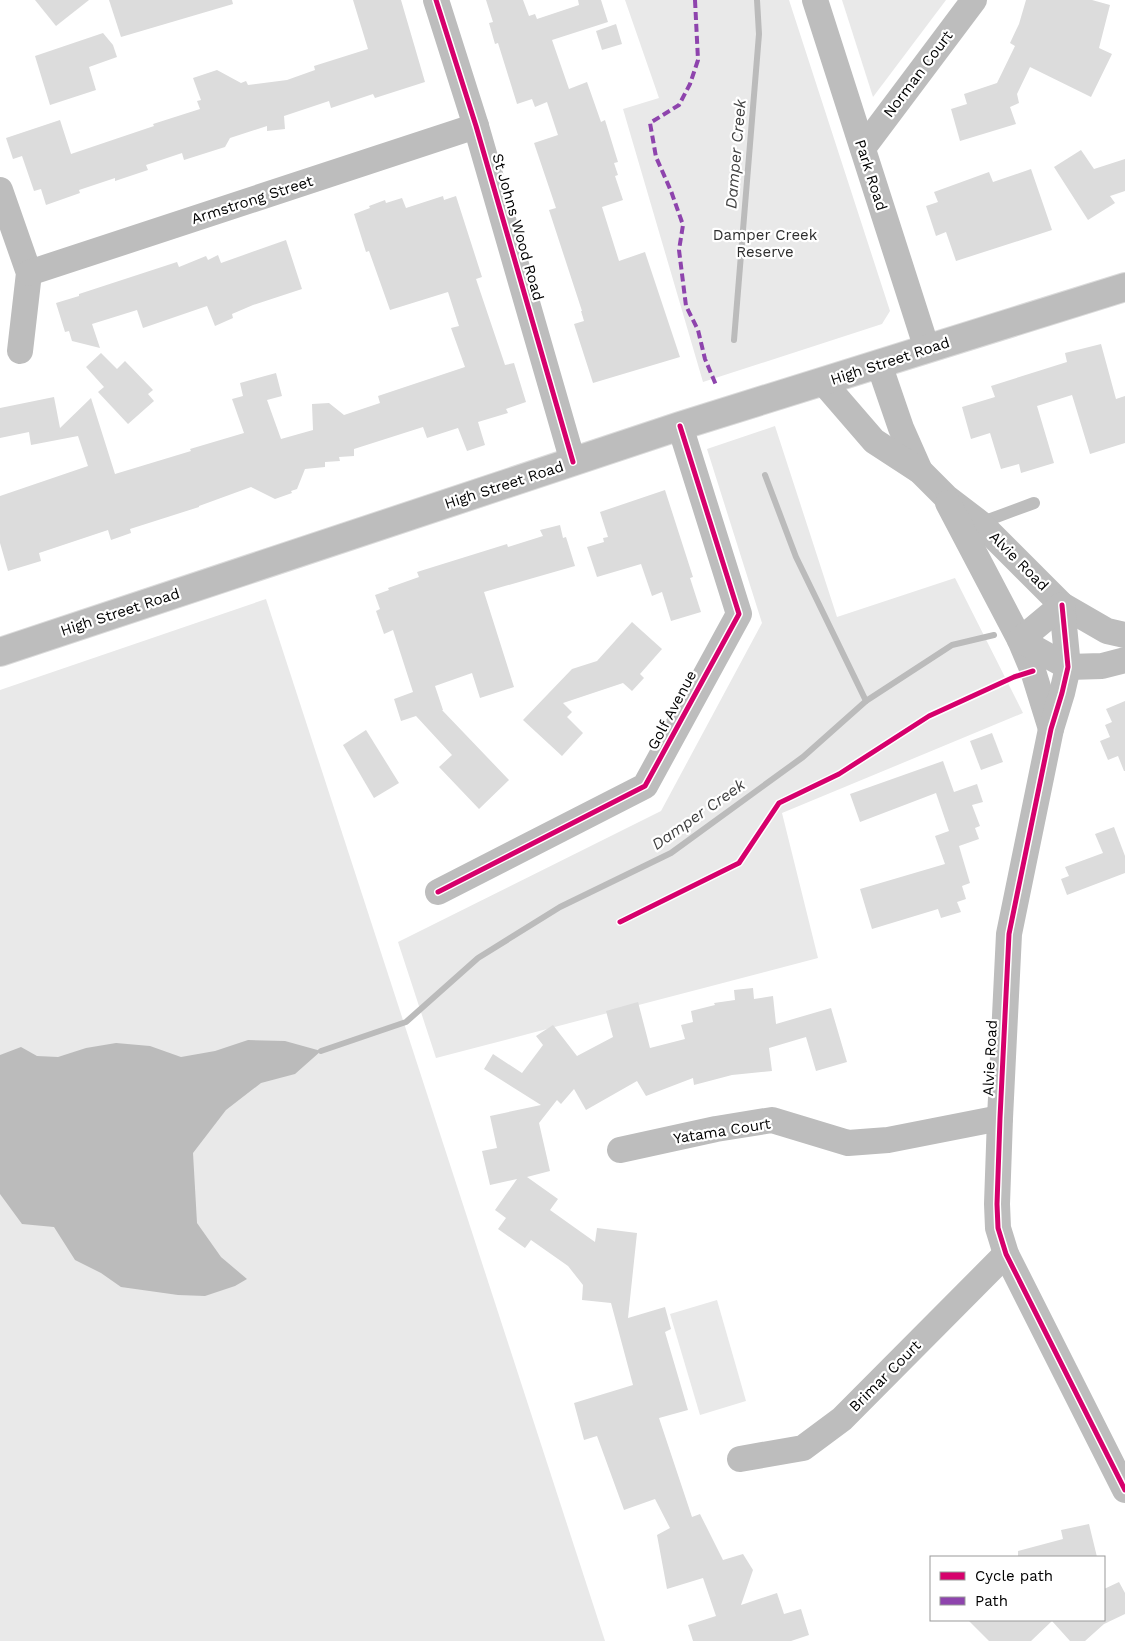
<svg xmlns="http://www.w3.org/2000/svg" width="1125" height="1641" font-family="'Work Sans',sans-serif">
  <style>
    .green { fill: #e9e9e9 }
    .water { fill: #bbb }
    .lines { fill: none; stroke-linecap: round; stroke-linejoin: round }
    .stream { stroke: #bbb; stroke-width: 6 }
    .building { fill: #dcdcdc }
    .primary-casing { stroke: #dbdbdb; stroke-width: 30 }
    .path { stroke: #b8b8b8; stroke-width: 3; stroke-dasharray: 1 2.5; stroke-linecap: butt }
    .service { stroke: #bdbdbd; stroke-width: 12 }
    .minor { stroke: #bdbdbd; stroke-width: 26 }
    .primary { stroke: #bdbdbd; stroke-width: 28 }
    .quiet { stroke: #8e44ad; stroke-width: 4; stroke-dasharray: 8 4; stroke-linecap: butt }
    .cycleway-casing { stroke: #fff; stroke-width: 8 }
    .cycleway { stroke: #d6006c; stroke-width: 5 }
    .labels { text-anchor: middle; stroke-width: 4.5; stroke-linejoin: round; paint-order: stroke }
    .street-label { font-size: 15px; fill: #000; stroke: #fff }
    .park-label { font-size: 15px; fill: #2e2e2e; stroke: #fff }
    .water-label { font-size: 16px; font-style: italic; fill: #3f3f3f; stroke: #fff }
  </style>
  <rect width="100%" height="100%" fill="#fff"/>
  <g class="green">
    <polygon points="625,0 789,0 890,311 882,324 703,382 623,109 659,98"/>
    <polygon points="842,0 946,0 873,97"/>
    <polygon points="775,426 837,617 955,578 1023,713 782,813 818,958 436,1058 398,942 661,811 762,623 707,449"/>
    <polygon points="266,599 605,1641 0,1641 0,690"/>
    <polygon points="717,1300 746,1401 700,1415 670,1314"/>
  </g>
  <polygon class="water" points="248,1040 285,1041 321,1051 295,1074 261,1083 226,1110 193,1153 197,1223 221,1257 247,1279 235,1286 205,1296 178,1295 121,1287 101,1273 75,1260 54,1227 22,1224 0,1194 0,1055 21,1047 37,1056 58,1057 86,1048 116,1043 150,1046 181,1057 215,1051"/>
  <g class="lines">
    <g class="stream">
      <polyline points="734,340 759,34 757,0"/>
      <polyline points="866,701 952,645 994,635"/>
      <polyline points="321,1051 406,1022 478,958 560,907 671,853 803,757 866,701 796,557 765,475"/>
    </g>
  </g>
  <g class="building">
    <polygon points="35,0 89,0 56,26"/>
    <polygon points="109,0 232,0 233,4 121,37"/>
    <polygon points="353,0 401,0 425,82 375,98 373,94 331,108 329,101 284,116 285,129 267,131 267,126 230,138 225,147 184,160 182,153 146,165 148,170 115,181 115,178 79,190 80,193 46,205 41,189 34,191 22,156 13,159 6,138 60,120 71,154 154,126 153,124 200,109 197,101 201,100 193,78 217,70 241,83 246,81 248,85 287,80 315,70 314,66 368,49"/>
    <polygon points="486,0 523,0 529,16 535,14 537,19 579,5 578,0 601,0 608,22 552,40 569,89 587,82 601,122 605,120 618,162 614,163 618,175 615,176 623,200 602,207 619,261 645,252 680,357 593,383 574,324 584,321 581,311 582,311 549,210 556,208 534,143 558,135 547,102 535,107 532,99 517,104 498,43 495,44 489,23 493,22"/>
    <polygon points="1026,0 1092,0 1110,5 1099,48 1112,54 1091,97 1030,67 1017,94 1019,103 1010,107 1016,124 960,141 951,109 967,104 964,94 997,83 1015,46 1010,43 1019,24"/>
    <polygon points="616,24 622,44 602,50 596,31"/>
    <polygon points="103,33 113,45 117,57 89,67 96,90 50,105 35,56"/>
    <polygon points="1081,150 1094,169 1125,159 1125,191 1110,196 1115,203 1088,220 1054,167"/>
    <polygon points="1031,169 1052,230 956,261 946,232 936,236 926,206 938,202 934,192 989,172 993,182"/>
    <polygon points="443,196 444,200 456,196 482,277 476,279 505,365 514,363 526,402 506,409 508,413 478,422 485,445 467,451 458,428 427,438 423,427 354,449 354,456 339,457 340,461 325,462 325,467 305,469 297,489 291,491 292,493 275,499 251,487 199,506 199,507 130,529 131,533 111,540 108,530 39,553 41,561 8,571 0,543 0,496 88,466 78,436 31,445 29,432 0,438 0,408 54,397 60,428 91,398 115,474 191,451 190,449 244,433 232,399 243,396 240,383 276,373 282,396 267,400 281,439 313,430 312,404 329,403 344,415 380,403 378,396 465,367 451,328 459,326 448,292 390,310 369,251 366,252 354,214 370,208 369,206 385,200 386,203 402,198 406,208"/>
    <polygon points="286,240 302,289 253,305 232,314 233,318 215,326 207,306 143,328 137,310 92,324 100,348 72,341 69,331 65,332 56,303 79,296 79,294 177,262 179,267 206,256 208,260 218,255 221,263"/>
    <polygon points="1101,344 1116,399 1125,396 1125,443 1090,454 1072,395 1037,406 1054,463 1021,473 1019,464 1001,469 990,433 971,439 962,407 995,397 991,386 1067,362 1065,353"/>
    <polygon points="101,353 117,369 125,361 153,390 148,394 154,401 128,424 98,392 104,387 86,367"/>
    <polygon points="665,490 693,577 690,578 701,612 671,621 662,592 652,596 641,564 597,577 587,547 604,542 603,538 608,537 600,512"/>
    <polygon points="560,525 563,538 566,537 575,566 484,592 514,687 480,698 472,673 435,686 443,710 442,710 509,780 479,809 439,767 452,755 416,716 401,721 394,699 413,692 393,630 384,634 376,611 380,609 375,595 389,590 388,588 419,577 417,572 507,544 508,547 543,536 540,530"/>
    <polygon points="632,622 662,649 640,674 644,678 632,691 623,683 563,703 572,712 567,717 583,733 562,756 523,720 572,669 597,661"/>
    <polygon points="1125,701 1125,771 1124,771 1118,756 1108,760 1100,741 1110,737 1105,725 1112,722 1106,709"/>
    <polygon points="366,730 399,783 374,798 343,745"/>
    <polygon points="992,733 1003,762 981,770 970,741"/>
    <polygon points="943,761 954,792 977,784 983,802 972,805 980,826 975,828 979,839 959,846 970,883 962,886 966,899 957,902 961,912 941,918 938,909 872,929 860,889 945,864 935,836 949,831 936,793 860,822 850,794"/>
    <polygon points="1114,827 1125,856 1125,873 1067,895 1061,879 1069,876 1065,867 1103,853 1095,834"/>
    <polygon points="753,988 754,999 773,996 776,1024 831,1008 847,1062 816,1071 806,1037 769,1048 772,1071 732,1075 694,1085 693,1078 646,1096 637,1081 586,1110 574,1089 561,1104 557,1100 539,1123 550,1171 527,1177 558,1199 550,1210 595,1242 597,1228 637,1233 628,1318 665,1307 671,1329 665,1332 688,1410 659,1418 692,1517 700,1514 723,1560 743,1554 753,1570 741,1605 777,1593 784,1614 801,1609 809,1635 791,1641 693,1641 688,1625 716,1616 703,1578 667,1589 657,1535 670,1528 655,1499 624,1510 597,1436 584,1440 574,1403 633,1385 611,1303 582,1300 583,1285 568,1266 531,1240 525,1248 498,1229 506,1218 495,1210 517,1179 490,1185 482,1151 497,1148 490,1116 541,1105 484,1069 493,1054 522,1073 543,1045 536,1036 553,1025 577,1056 613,1037 606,1011 638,1002 650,1048 685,1039 681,1025 693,1022 691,1011 715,1005 714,1003 735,1000 734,990"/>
    <polygon points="1089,1524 1097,1557 1018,1557 1018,1551 1063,1539 1061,1530"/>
    <polygon points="1119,1582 1125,1593 1125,1614 1104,1624 1085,1641 1070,1641 1052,1621 1031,1641 989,1641 968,1620 1104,1620 1104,1589"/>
  </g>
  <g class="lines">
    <g class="primary-casing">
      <polyline id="primary" points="0,652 680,426 1125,287"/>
    </g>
    <polyline class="path" points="620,922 739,863 779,803 839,774 929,716 1011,679"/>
    <polyline class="service" points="980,523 1034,503"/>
    <g class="minor">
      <polyline points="436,0 476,126 573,462"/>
      <polyline points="815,0 927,349"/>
      <polyline points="863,148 974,0"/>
      <polyline points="0,190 29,273 20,351"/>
      <polyline points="29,273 476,126"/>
      <polyline points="879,364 901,428 920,471"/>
      <polyline points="823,382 874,441 920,471 946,497 980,523 1062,605 1107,631 1125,635"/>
      <polyline points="948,503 1020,640 1033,671 1051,729"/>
      <polyline points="1062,605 1068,667 1062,693 1051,729 1009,934 1000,1118 997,1204 998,1228 1006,1254 1125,1490"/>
      <polyline points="1062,605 1020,640 1068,667 1102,666 1125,660"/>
      <polyline points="438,892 645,786 739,614 680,426"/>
      <polyline points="620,1150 716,1129 772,1120 848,1143 888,1140 1000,1118"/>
      <polyline points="740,1459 803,1448 842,1419 1006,1254"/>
    </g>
    <use href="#primary" class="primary"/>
    <polyline class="quiet" points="695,0 698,60 690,84 679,105 650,123 656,157 671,191 683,225 679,250 686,306 698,330 705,359 716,385"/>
    <g class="cycleway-casing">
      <g id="cycleway">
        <polyline points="436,0 476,126 573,462"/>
        <polyline points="1062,605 1068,667 1062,693 1051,729 1009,934 1000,1118 997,1204 998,1228 1006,1254 1125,1490"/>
        <polyline points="438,892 645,786 739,614 680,426"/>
        <polyline points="620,922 739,863 779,803 839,774 929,716 1014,677 1033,671"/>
      </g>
    </g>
    <use href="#cycleway" class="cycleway"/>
  </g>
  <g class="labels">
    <g class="street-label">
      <text transform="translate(918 74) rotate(-53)" y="5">Norman Court</text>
      <text transform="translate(871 175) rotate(72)" y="5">Park Road</text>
      <text transform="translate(252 200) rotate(-18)" y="5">Armstrong Street</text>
      <text transform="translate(518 227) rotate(74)" y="5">St Johns Wood Road</text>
      <text transform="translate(890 361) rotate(-18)" y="5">High Street Road</text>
      <text transform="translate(504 485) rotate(-18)" y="5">High Street Road</text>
      <text transform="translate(1019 561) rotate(45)" y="5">Alvie Road</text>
      <text transform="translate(120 612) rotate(-18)" y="5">High Street Road</text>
      <text transform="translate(672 710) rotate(-62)" y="5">Golf Avenue</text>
      <text transform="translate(990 1058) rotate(-87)" y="5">Alvie Road</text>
      <text transform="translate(722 1131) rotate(-9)" y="5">Yatama Court</text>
      <text transform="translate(885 1376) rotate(-45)" y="5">Brimar Court</text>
    </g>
    <g class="park-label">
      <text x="765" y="240">Damper Creek<tspan x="765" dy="17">Reserve</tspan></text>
    </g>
    <g class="water-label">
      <text transform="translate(735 154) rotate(-85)" y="6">Damper Creek</text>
      <text transform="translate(698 814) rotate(-35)" y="6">Damper Creek</text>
    </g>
  </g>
  <rect x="930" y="1556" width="175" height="65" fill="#ffffff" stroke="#999999"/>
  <rect x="940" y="1572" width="25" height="8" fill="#d6006c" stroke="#999999"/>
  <text x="975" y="1581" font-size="15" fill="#000000">Cycle path</text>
  <rect x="940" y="1597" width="25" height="8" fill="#8e44ad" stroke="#999999"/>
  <text x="975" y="1606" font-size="15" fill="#000000">Path</text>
</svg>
